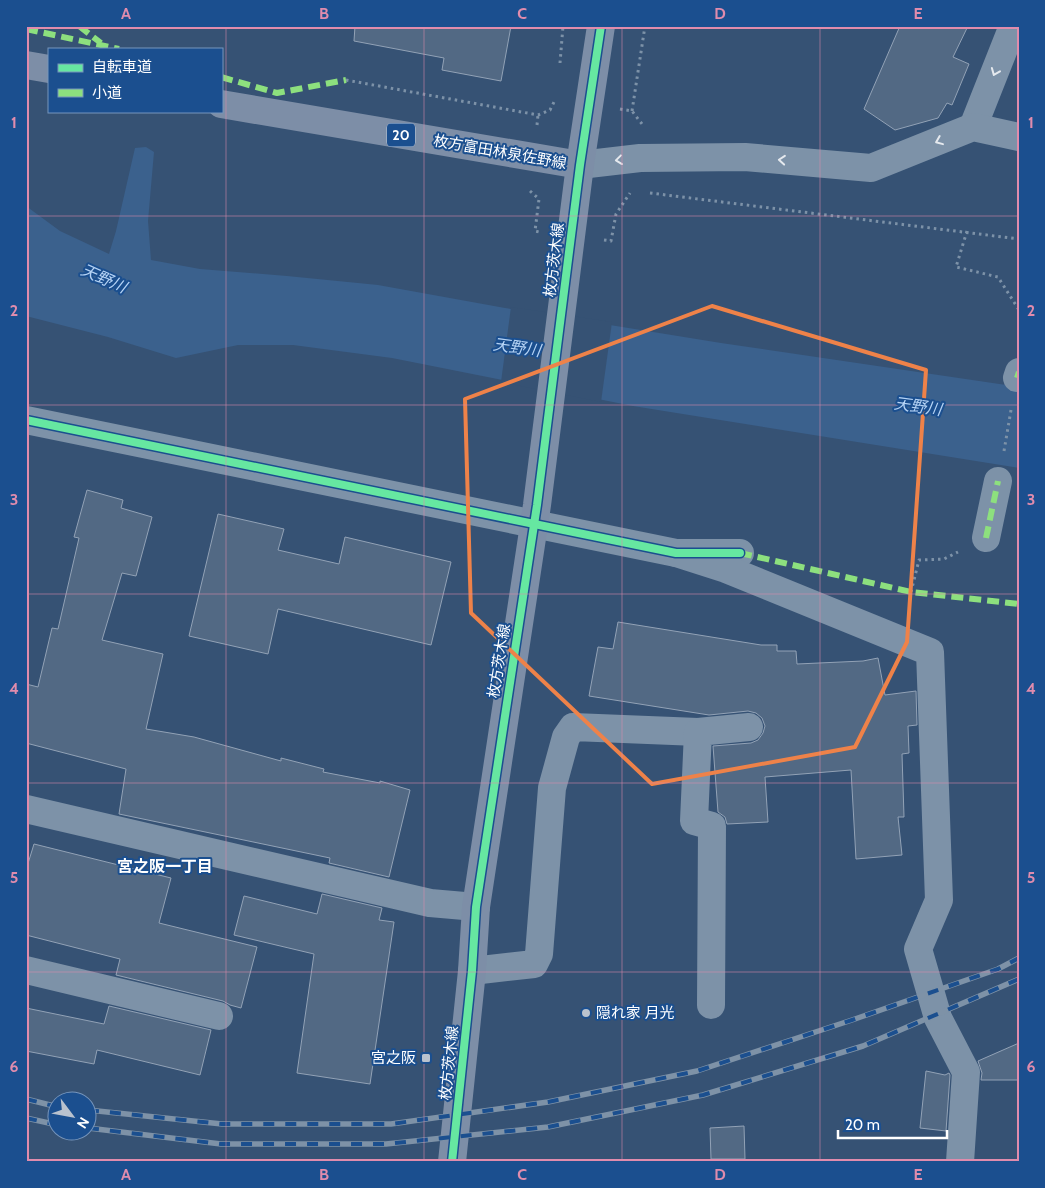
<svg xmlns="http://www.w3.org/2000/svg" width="1045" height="1188" font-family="Cabin,'Noto Sans JP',sans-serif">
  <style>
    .water { fill: #3b618d }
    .pier { fill: #365274 }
    .building { fill: #526984; stroke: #92a2b6 }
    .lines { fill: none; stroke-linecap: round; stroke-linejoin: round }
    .path { stroke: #7d92a8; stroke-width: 3; stroke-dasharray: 2.5 4; stroke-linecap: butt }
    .minor { stroke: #7d92a8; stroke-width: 28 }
    .major { stroke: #7d8ea7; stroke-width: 28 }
    .rail-casing { stroke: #7e92a7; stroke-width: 5.5 }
    .rail { stroke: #1b4f8f; stroke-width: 4; stroke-dasharray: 11; stroke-linecap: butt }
    .quiet { stroke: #8de07e; stroke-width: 6; stroke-dasharray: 12 6; stroke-linecap: butt }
    .cycleway-casing { stroke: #1b4f8f; stroke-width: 11 }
    .cycleway { stroke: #66e7a1; stroke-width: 8 }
    .oneway { stroke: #e5e9ee }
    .marked { fill: none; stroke: #ee8249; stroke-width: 4; stroke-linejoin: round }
    .grid { fill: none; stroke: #e08cad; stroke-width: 1; stroke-opacity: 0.55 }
    .poi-dot { fill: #b9c2ce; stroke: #1b4f8f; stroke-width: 2 }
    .labels { text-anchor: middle; stroke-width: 4; stroke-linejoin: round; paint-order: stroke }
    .shield { fill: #1b4f8f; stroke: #bbcadd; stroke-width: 1 }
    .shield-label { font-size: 14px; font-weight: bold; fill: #fff }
    .street-label { font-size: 15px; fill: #fff; stroke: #1b4f8f }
    .poi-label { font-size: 15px; fill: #fff; stroke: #1b4f8f; text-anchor: start }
    .water-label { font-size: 16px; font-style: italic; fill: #b5d3f5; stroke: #1b4f8f }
    .neighbourhood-label { font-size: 16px; font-weight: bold; fill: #fff; stroke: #1b4f8f }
    .neatline { fill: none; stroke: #e08cad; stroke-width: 2 }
    .grid-label { font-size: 16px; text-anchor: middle; font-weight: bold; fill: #e08cad }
  </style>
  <rect width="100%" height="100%" fill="#365274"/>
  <polygon class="water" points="146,147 154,152 148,221 151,260 200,269 287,276 378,285 505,308 721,343 1019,387 1019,468 633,406 392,358 293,345 238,345 176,358 108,337 26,316 26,206 60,231 109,254 116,231 135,148"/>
  <polygon class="pier" points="511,307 612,322 601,402 501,382"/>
  <g class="building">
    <polygon points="355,26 511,26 501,81 442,70 444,58 354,41"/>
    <polygon points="900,26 968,26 953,57 969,64 952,105 947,103 938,118 895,130 864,109"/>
    <polygon points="87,490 123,500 121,508 152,517 136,576 122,573 102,640 163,654 146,729 194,737 281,761 281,758 324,769 323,772 380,783 380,781 410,790 389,877 329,863 330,858 119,814 126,769 26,743 26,684 38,687 52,628 58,629 79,538 74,537"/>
    <polygon points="218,514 284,529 278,550 339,564 345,537 451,562 431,645 278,609 268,654 189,636"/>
    <polygon points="618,622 761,645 777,645 777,651 796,651 797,664 863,661 878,658 885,695 916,691 917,725 908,726 909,753 902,754 904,817 898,817 902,855 856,859 851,770 765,777 768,822 727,824 725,817 718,812 713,746 751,743 758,740 763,733 765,726 762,718 756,713 748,711 709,715 589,696 598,647 613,649"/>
    <polygon points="34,844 171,878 159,923 257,947 241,1008 230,1005 223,1001 116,975 120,959 26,935 26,870"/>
    <polygon points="322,894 382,908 379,920 394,922 370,1084 297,1073 314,954 234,935 244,896 317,914"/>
    <polygon points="109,1006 211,1030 200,1075 97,1050 94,1064 26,1051 26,1008 104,1024"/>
    <polygon points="1019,1043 1019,1080 981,1080 982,1073 978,1061"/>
    <polygon points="926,1071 945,1075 949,1073 950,1075 946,1131 920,1128"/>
    <polygon points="744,1126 745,1159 711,1159 710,1128"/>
  </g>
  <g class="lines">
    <g class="path">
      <polyline points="560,63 563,26"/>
      <polyline points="346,80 538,115 550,110 555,100"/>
      <polyline points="620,109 632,111 642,124"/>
      <polyline points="632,111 645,26"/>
      <polyline points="537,125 538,115"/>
      <polyline points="530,191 539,199 535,231 539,232"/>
      <polyline points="650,193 1019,239"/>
      <polyline points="967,231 956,267 998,277 1019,310"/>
      <polyline points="604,240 611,241 616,214 630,193"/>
      <polyline points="1004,451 1011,410"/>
      <polyline points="911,592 919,560 944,559 958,552"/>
    </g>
    <g class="minor">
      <polyline points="973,127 1013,26"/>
      <polyline points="580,165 640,158 745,157 871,168 973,127 1019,137"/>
      <polyline points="1017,378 1019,372"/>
      <polyline points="26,420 676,553 740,553"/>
      <polyline points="986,538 998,481"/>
      <polyline points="676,553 726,569 930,652 939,900 918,949 938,1018 966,1072 960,1162"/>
      <polyline points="26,809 430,903 476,907"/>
      <polyline points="26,970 219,1016"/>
      <polyline points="472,971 534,964 539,954 552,788 566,737 573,727 698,732"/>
      <polyline points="711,1005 712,826 694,821 698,732 749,727"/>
    </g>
    <g class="major">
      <polyline points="26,65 49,69"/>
      <polyline points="221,104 580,165"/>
      <polyline points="452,1162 472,971 476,907 537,505 580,165 601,26"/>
    </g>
    <g class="rail-casing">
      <g id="rail">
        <polyline points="26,1099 58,1107"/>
        <polyline points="88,1110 222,1124 391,1124 548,1102 697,1071 852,1020 998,969 1019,958"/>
        <polyline points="26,1118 58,1125"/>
        <polyline points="88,1128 221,1144 386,1144 548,1127 703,1095 863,1046 1019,979"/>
      </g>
    </g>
    <use href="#rail" class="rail"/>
    <g class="quiet">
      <polyline points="79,26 101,43"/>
      <polyline points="26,29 119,49"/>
      <polyline points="221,77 277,93 346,80"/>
      <polyline points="1017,378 1019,372"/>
      <polyline points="986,538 998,481"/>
      <polyline points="740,553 911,592 1019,604"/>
    </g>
    <g class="cycleway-casing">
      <g id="cycleway">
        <polyline points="26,420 676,553 740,553"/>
        <polyline points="452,1162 472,971 476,907 537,505 580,165 601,26"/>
      </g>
    </g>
    <use href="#cycleway" class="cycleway"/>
  </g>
  <defs><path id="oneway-chevron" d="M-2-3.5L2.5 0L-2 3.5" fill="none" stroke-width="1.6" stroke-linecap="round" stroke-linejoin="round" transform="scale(1.25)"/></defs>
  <g class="oneway">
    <use href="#oneway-chevron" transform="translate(995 72) rotate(112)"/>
    <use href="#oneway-chevron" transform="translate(939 141) rotate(158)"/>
    <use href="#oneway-chevron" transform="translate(619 160) rotate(173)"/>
    <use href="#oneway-chevron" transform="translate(782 160) rotate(-175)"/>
  </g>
  <path class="marked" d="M712 306 926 370 907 642 855 747 652 784 471 613 465 399Z"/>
  <path class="grid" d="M226 26V1162M424 26V1162M622 26V1162M820 26V1162M26 216H1019M26 405H1019M26 594H1019M26 783H1019M26 972H1019"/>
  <g class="poi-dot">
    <circle cx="586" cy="1013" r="5"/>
    <rect x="421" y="1053" width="10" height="10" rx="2.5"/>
  </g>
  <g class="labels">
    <rect class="shield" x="387" y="123.5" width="28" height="23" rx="4"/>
    <g class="shield-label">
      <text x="401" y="140">20</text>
    </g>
    <g class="street-label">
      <text transform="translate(500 152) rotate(10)" y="5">枚方富田林泉佐野線</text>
      <text transform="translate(554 260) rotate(-83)" y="5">枚方茨木線</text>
      <text transform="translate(499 661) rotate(-81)" y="5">枚方茨木線</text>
      <text transform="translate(449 1063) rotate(-84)" y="5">枚方茨木線</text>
    </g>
    <g class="poi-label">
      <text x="596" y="1018">隠れ家 月光</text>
      <text x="416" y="1063" text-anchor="end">宮之阪</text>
    </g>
    <g class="water-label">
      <text transform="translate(104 278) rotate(24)" y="6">天野川</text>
      <text transform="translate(517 347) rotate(8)" y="6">天野川</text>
      <text transform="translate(918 406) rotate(8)" y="6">天野川</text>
    </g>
    <g class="neighbourhood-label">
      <text x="165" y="872">宮之阪一丁目</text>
    </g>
  </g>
  <rect width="1045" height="1188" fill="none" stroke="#1b4f8f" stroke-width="55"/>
  <rect x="48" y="48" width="175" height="65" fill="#1b4f8f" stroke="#7695bc"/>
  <rect x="58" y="64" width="25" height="8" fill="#66e7a1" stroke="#7695bc"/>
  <text x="92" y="72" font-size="15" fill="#ffffff">自転車道</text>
  <rect x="58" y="89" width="25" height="8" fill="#8de07e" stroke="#7695bc"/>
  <text x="92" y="98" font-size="15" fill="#ffffff">小道</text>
  <g transform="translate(72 1116) rotate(122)"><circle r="24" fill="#1b4f8f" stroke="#7695bc"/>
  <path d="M0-4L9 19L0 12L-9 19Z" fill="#b9c2ce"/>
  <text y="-8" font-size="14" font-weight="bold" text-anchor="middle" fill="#ffffff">N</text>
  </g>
  <path d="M838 1130v8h109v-8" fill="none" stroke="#ffffff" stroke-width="2.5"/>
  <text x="845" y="1130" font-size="15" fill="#ffffff" stroke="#1b4f8f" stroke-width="4" paint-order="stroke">20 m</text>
  <rect x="28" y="28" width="990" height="1132" class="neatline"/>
  <g class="grid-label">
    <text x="126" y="19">A</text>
    <text x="324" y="19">B</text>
    <text x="522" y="19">C</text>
    <text x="720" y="19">D</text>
    <text x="918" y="19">E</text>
    <text x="14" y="128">1</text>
    <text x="1031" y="128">1</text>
    <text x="14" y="316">2</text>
    <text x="1031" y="316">2</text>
    <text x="14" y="505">3</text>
    <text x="1031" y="505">3</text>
    <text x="14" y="694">4</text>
    <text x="1031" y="694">4</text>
    <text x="14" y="883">5</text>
    <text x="1031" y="883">5</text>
    <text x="14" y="1072">6</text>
    <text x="1031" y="1072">6</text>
    <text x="126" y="1180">A</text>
    <text x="324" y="1180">B</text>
    <text x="522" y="1180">C</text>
    <text x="720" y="1180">D</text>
    <text x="918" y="1180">E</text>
  </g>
</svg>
